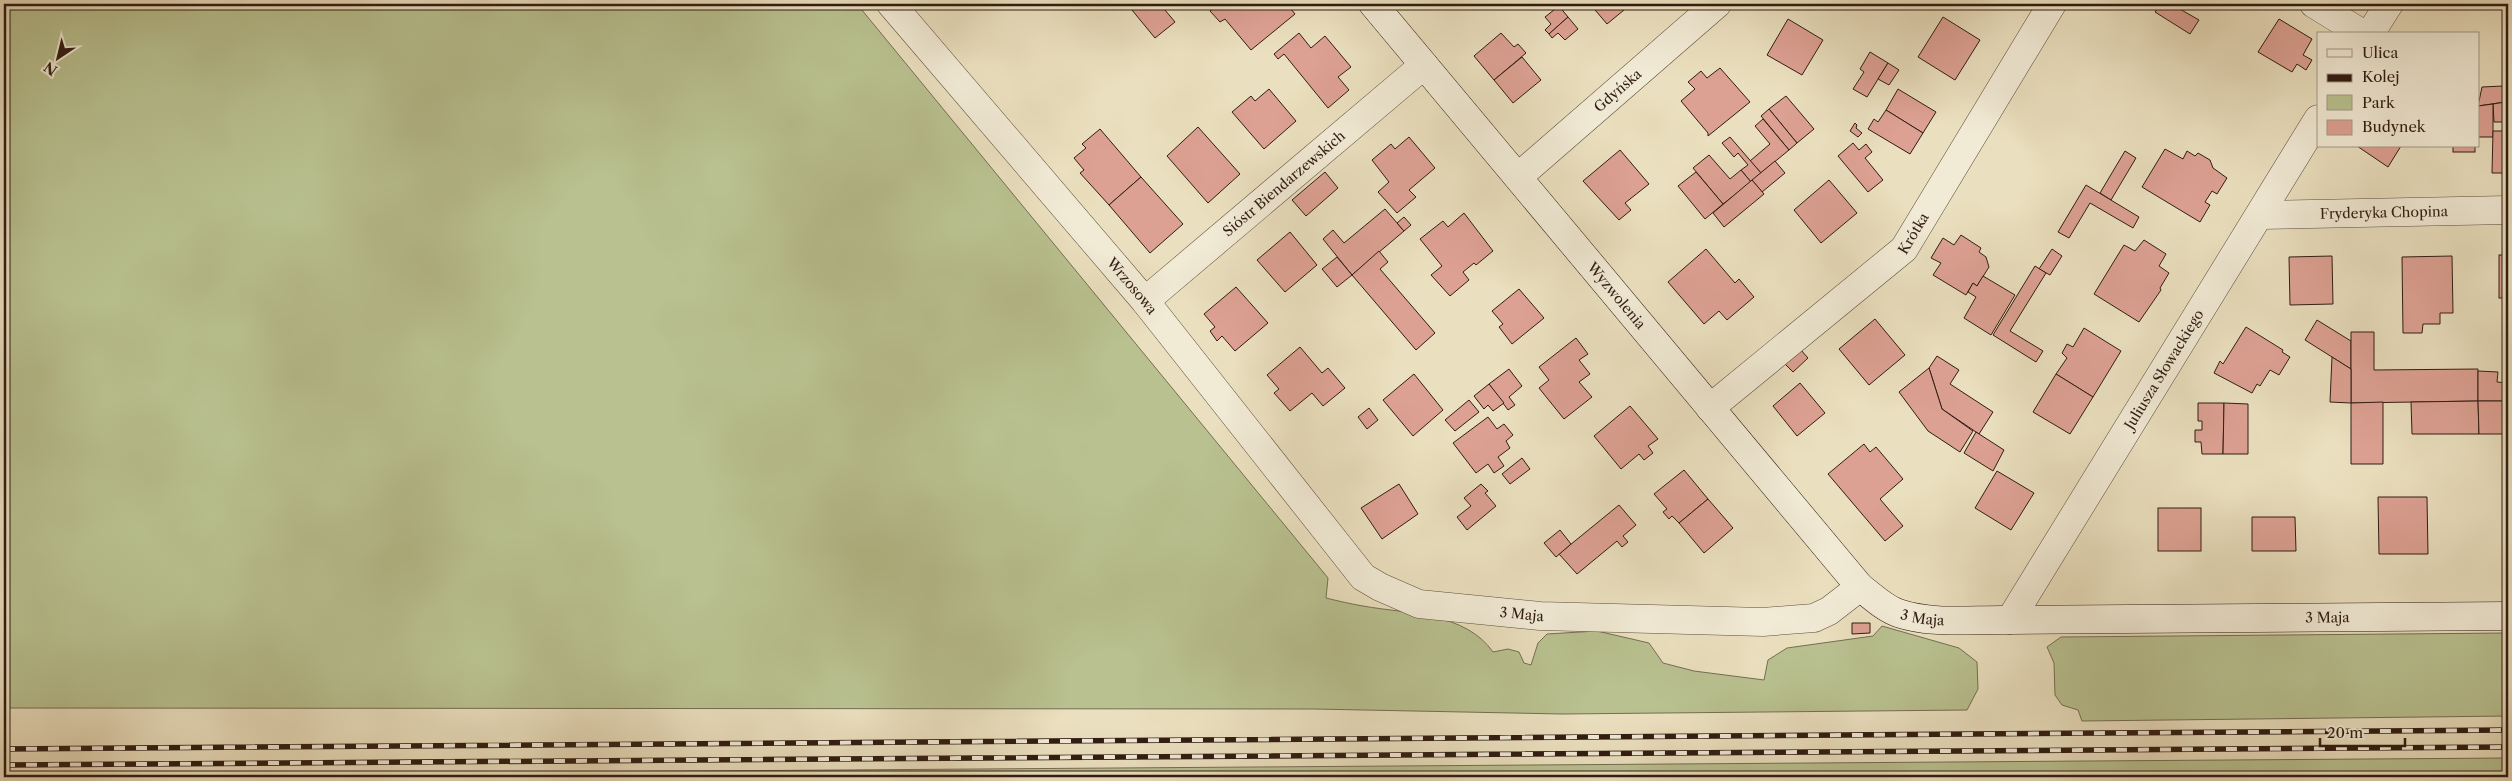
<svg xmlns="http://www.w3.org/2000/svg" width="2512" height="781" font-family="'Libre Caslon Text',serif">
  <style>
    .green { fill: #b9c190; stroke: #746e52 }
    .building { fill: #dda193; stroke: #301c13 }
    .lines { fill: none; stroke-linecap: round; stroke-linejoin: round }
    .street-casing { stroke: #5e4d3e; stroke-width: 29 }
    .secondary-casing { stroke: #301c13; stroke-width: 29 }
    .street { stroke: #f1ead5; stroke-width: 28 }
    .secondary { stroke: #f1ead5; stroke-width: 28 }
    .rail-casing { stroke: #301c13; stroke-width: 5.5 }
    .rail { stroke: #f1ead5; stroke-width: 4; stroke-dasharray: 11; stroke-linecap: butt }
    .labels { text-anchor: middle; stroke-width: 4; stroke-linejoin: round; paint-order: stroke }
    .street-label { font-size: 14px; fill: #301c13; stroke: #f1ead5 }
  </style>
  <rect width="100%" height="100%" fill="#eadfbe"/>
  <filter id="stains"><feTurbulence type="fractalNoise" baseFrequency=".004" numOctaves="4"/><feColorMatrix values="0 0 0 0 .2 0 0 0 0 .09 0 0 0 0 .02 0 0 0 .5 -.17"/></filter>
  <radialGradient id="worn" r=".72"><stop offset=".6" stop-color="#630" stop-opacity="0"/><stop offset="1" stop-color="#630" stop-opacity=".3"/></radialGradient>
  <g class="green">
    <path d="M4 4H857L1328 578 1326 598C1338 601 1351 604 1363 606 1407 614 1465 612 1493 652L1508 649 1519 652 1524 663 1531 665 1538 643 1547 634 1597 631 1649 643 1663 663 1694 671 1764 680 1768 660 1787 648 1873 636 1882 626 1959 648 1977 662 1978 689 1967 710 1562 714 1314 709 4 708Z"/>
    <polygon points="2508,633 2508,716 2082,721 2078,710 2062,705 2055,695 2054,663 2047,647 2061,637"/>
    <polygon points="2508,758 2508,777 4,777 4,776"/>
  </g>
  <g class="building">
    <polygon points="1127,4 1160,4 1175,22 1155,38"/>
    <polygon points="1219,4 1287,4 1295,14 1251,50 1225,19 1220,22 1210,11"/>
    <polygon points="1590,4 1625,4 1621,7 1624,10 1607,24"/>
    <polygon points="2161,4 2171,4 2199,20 2190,34 2155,12"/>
    <polygon points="1559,6 1568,17 1549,34 1545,30 1551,24 1545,17"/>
    <polygon points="1568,17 1578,29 1565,40 1558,33 1552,38 1549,34"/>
    <polygon points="1943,17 1980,40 1955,80 1918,57"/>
    <polygon points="1788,19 1823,40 1802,75 1767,55"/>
    <polygon points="2279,19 2312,39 2303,55 2312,60 2306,70 2297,64 2292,72 2258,52"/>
    <polygon points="1299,33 1311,48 1325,36 1351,67 1338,77 1349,90 1328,108 1284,54 1278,59 1274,54"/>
    <polygon points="1501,33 1514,47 1518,44 1526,53 1494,80 1474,56"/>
    <polygon points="1870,52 1888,63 1867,97 1853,89 1864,72 1860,69"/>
    <polygon points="1522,57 1541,80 1513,103 1494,80"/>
    <polygon points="1888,63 1899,70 1889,85 1878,79"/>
    <polygon points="1720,68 1750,102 1708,136 1708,133 1681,101 1695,89 1688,82 1701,71 1707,78"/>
    <polygon points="2503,86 2505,102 2478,106 2482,87"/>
    <polygon points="1269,89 1296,121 1264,149 1232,112 1251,96 1255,101"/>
    <polygon points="1898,89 1936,112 1923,133 1886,110"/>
    <polygon points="1786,96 1814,129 1797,143 1769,109"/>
    <polygon points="2505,102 2508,102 2508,122 2494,122 2493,104"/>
    <polygon points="2493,104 2493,137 2478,137 2478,106"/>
    <polygon points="1769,109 1797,143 1789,150 1761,116"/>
    <polygon points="1886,110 1923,133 1910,154 1868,129 1874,119 1878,122"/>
    <polygon points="1763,119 1789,150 1761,173 1750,161 1770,144 1755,126"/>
    <polygon points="1855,123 1857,125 1856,128 1862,133 1858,137 1850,131"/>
    <polygon points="1198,127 1240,174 1208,203 1167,156"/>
    <polygon points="1100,129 1141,177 1109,205 1080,173 1084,170 1074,158 1086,148 1082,144"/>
    <polygon points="2493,131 2508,131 2508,173 2492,173"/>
    <polygon points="1409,137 1435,168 1409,190 1416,197 1397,213 1378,192 1389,182 1372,160 1391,144 1395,149"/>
    <polygon points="1730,137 1761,173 1751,182 1741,170 1748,165 1738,153 1734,157 1722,143"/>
    <polygon points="1853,143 1859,150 1866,144 1872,152 1865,158 1883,180 1868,192 1838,156"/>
    <polygon points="2357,146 2401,146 2388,167"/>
    <rect x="2453" y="146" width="22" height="6"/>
    <polygon points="2165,149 2183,159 2187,151 2195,156 2198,153 2210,160 2213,168 2227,178 2217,194 2212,191 2205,202 2210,205 2200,222 2142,187"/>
    <polygon points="1620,150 1649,184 1625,203 1631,210 1619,220 1583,181"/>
    <polygon points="2125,151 2136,158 2111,200 2100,193"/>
    <polygon points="1709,155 1730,179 1741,170 1751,182 1723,204 1693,168"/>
    <polygon points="1775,161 1785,173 1762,192 1752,180"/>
    <polygon points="1325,172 1338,188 1306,216 1292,200"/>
    <polygon points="1696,172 1723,204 1705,219 1678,186"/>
    <polygon points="1141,177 1183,224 1150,253 1109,205"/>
    <polygon points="1752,180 1764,194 1724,227 1713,213"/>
    <polygon points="1829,180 1857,213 1821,243 1794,210"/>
    <polygon points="2086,185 2139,217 2133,228 2090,203 2069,238 2058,232"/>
    <polygon points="1385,209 1404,231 1352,275 1323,239 1333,230 1344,243"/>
    <polygon points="1464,213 1493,251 1476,265 1474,263 1463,272 1469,280 1450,296 1431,275 1442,266 1420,239 1443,221 1448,227"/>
    <polygon points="1404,217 1411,225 1404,231 1397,223"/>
    <polygon points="1290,232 1317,265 1285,292 1257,260"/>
    <polygon points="1961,235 1981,248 1979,252 1986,257 1989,267 1977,286 1973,283 1966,295 1933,275 1941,263 1931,258 1943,238 1954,245"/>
    <polygon points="2144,240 2166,254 2159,266 2169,273 2160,288 2161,290 2139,322 2094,294 2124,245 2135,251"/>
    <polygon points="1706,249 1735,283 1739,279 1754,297 1727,320 1719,311 1704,324 1668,282"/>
    <polygon points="2052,249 2062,256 2050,275 2039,269"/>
    <polygon points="1379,251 1388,262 1380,269 1435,333 1416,350 1352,275"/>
    <rect x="2499" y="255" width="9" height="43"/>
    <polygon points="2332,256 2333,304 2290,305 2289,257"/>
    <polygon points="2452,256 2453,313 2440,313 2440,324 2423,324 2422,333 2403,333 2402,257"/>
    <polygon points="1337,257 1352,275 1337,287 1322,269"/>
    <polygon points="2035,266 2046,273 2010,331 2043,351 2036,362 1993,335"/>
    <polygon points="1983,276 2015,295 1991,335 1964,318 1976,297 1968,292 1973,283 1977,286"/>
    <polygon points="1236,287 1268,323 1235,351 1222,336 1217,341 1210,331 1215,327 1204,314"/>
    <polygon points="1519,289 1544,318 1512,344 1499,327 1503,324 1492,311"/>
    <polygon points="1875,319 1905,355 1869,385 1839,349"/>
    <polygon points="2317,320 2351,341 2351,369 2305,340"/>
    <polygon points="2246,327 2283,350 2282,352 2290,357 2279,375 2270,370 2260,386 2257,384 2252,393 2214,373 2220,361 2223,364"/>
    <polygon points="2084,328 2121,351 2093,397 2056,374 2067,358 2062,353 2067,344 2073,347"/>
    <polygon points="2351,332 2374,332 2374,370 2478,369 2478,401 2351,403"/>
    <polygon points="1576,338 1588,354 1579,360 1590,374 1579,382 1592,397 1564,419 1539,388 1549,380 1539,367"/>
    <polygon points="1300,347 1322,373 1328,368 1345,388 1323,406 1312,393 1290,411 1274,393 1279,389 1267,375"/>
    <polygon points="1800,349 1808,358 1793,372 1784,363"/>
    <polygon points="1937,356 1959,370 1950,384 1993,412 1979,434 1942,409 1929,368"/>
    <polygon points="2332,357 2351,369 2351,403 2330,402"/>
    <polygon points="1929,368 1942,409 1973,431 1960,452 1928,431 1899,392"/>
    <polygon points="1509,369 1522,386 1509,397 1515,405 1508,410 1489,384"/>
    <polygon points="2478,371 2498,372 2497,382 2508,383 2508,401 2478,401"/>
    <polygon points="1414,374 1443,410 1413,436 1383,400"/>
    <polygon points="2056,374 2093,397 2070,434 2033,412"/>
    <polygon points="1800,383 1825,413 1797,436 1773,406"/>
    <polygon points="1489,384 1504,403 1493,411 1488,405 1484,409 1474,396"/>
    <polygon points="1469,400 1479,412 1455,431 1445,420"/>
    <polygon points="2478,401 2479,434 2412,434 2411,402"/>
    <polygon points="2478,401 2508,401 2508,434 2479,434"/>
    <polygon points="2383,402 2383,464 2351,464 2351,403"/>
    <polygon points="2198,403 2224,403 2223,454 2202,454 2201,442 2195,442 2195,430 2202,430 2202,421 2198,421"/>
    <polygon points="2224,403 2248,404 2248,454 2223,454"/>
    <polygon points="1630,406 1658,439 1648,446 1653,453 1644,460 1639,454 1621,469 1594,436"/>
    <polygon points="1369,408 1378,420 1367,429 1358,417"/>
    <polygon points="1488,417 1497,429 1504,424 1513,435 1506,441 1510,448 1498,457 1504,466 1494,473 1488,464 1476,473 1453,443"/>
    <polygon points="1976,432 2004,450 1993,471 1964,453"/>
    <polygon points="1864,444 1870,452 1876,447 1903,479 1880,499 1903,526 1885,541 1828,474"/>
    <polygon points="1522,458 1530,469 1510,484 1502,474"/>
    <polygon points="1684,470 1708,499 1679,523 1672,516 1669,519 1663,512 1667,509 1654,494"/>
    <polygon points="1997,471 2034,493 2011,530 1975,508"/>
    <polygon points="1399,484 1418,514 1382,539 1361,508"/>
    <polygon points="1481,484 1488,491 1485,493 1496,506 1467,530 1457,517 1471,506 1464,498"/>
    <polygon points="2378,497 2427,497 2428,554 2379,554"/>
    <polygon points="1708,499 1733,528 1704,553 1679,523"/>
    <polygon points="1619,505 1636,525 1623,536 1628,542 1622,547 1617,541 1577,574 1559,554"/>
    <rect x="2158" y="508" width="43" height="43"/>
    <polygon points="2252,517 2295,517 2296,551 2252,551"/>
    <polygon points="1560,530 1571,544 1556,557 1544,543"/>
    <polygon points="1852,623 1870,623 1870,633 1852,634"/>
  </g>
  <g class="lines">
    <g class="street-casing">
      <g id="street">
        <path id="s1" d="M891 4 1145 301 1363 577 1380 587 1419 604 1540 616 1763 622 1814 618 1829 611 1860 587"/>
        <polyline points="2314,4 2363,34"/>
        <polyline points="2370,34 2389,4"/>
        <path id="s2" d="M1518 177 1717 4"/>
        <path id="s3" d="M2260 215 2508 210"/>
        <path id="s4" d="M1145 301 1424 65"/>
        <path id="s5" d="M1710 408 1904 249 2052 4"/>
        <path id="s6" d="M2010 620 2318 119"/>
      </g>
    </g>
    <g class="secondary-casing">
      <g id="secondary">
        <path id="s7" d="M1373 4 1860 587C1872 596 1884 608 1898 613 1933 625 1975 619 2010 620L2508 616"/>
      </g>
    </g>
    <use href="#street" class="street"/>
    <use href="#secondary" class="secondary"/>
    <g class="rail-casing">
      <g id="rail">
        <polyline points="4,749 2508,730"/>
        <polyline points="4,765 2508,747"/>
      </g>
    </g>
    <use href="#rail" class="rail"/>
  </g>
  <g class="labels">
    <g class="street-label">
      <text dy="5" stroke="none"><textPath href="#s2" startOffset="132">Gdyńska</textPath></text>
      <text dy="5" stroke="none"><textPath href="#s4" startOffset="182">Sióstr Biendarzewskich</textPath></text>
      <text dy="5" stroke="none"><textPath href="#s3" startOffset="124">Fryderyka Chopina</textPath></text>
      <text dy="5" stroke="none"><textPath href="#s5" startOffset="269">Krótka</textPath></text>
      <text dy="5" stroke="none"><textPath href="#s1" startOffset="371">Wrzosowa</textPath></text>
      <text dy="5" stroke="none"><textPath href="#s7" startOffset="380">Wyzwolenia</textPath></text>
      <text dy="5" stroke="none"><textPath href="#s6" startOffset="294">Juliusza Słowackiego</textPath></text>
      <text dy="5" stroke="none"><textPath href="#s1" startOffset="908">3 Maja</textPath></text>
      <text dy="5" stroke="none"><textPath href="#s7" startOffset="831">3 Maja</textPath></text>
      <text dy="5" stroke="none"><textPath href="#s7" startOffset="1236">3 Maja</textPath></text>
    </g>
  </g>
  <rect width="2512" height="781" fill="none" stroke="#eadfbe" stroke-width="20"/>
  <rect x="5" y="5" width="2502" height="771" fill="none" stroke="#301c13" stroke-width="2.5"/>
  <rect x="10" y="10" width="2492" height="761" fill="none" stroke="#301c13"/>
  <rect x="2317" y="32" width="162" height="115" fill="#f1ead5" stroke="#a49887"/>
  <rect x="2327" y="49" width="25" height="8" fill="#f1ead5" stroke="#a49887"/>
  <text x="2362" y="58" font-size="15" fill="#301c13">Ulica</text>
  <rect x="2327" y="74" width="25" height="8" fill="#301c13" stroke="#a49887"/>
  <text x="2362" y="82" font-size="15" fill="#301c13">Kolej</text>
  <rect x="2327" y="95" width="25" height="15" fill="#b9c190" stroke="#a49887"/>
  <text x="2362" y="108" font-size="15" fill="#301c13">Park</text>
  <rect x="2327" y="120" width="25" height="15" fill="#dda193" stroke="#a49887"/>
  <text x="2362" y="132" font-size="15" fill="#301c13">Budynek</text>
  <g transform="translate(58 58) rotate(215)" stroke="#f1ead5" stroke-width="4" paint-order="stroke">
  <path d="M0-4L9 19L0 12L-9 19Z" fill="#301c13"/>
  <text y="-8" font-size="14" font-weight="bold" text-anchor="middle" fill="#301c13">N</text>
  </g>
  <path d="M2320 738v8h85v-8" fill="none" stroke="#301c13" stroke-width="2.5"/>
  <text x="2327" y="738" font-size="15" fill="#301c13" stroke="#f1ead5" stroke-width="4" paint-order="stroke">20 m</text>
  <rect width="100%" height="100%" filter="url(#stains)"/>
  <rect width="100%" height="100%" fill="url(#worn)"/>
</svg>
